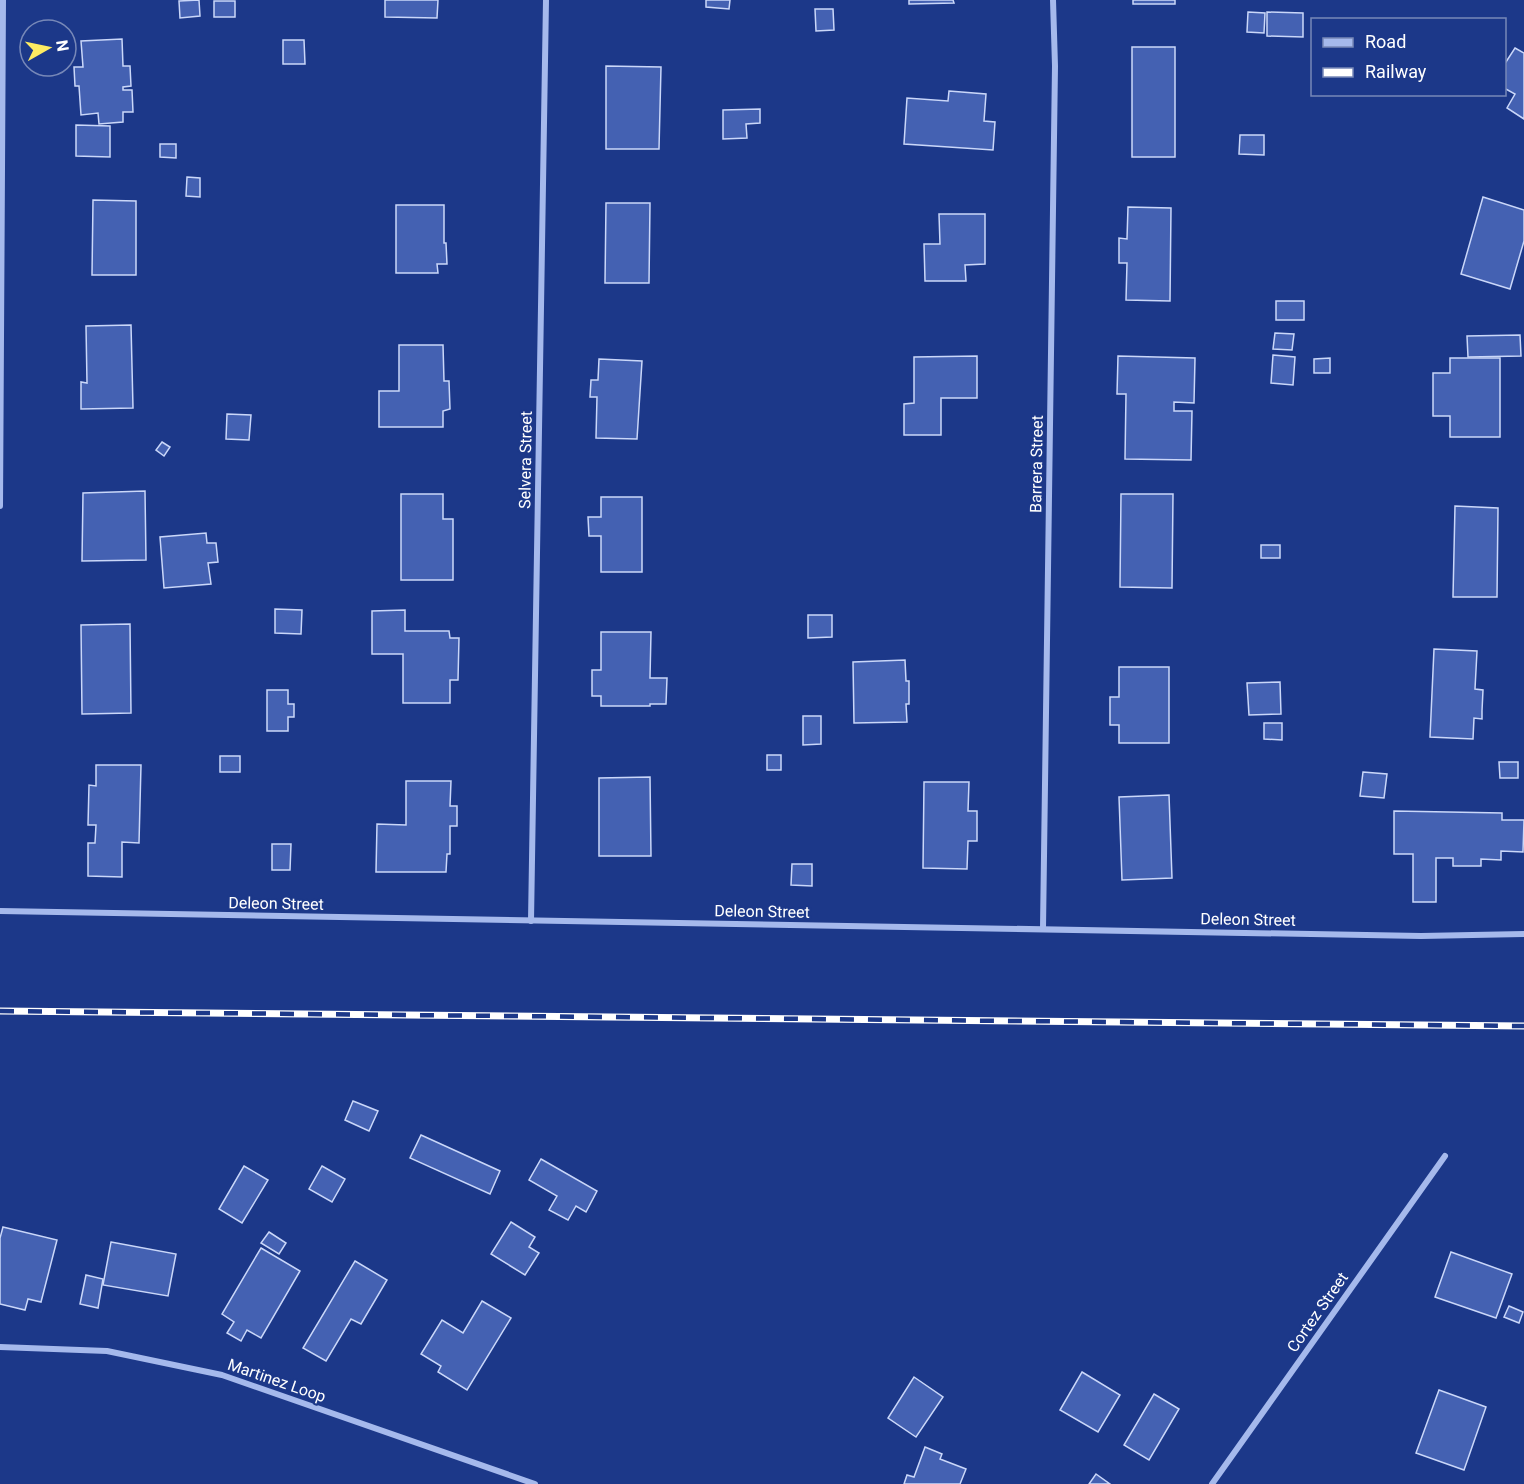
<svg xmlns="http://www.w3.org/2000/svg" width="1524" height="1484" font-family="Roboto,sans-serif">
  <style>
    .building { fill: #4461b2; stroke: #cad7f9; stroke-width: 1.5 }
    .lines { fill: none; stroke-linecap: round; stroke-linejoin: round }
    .minor { stroke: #a5b9ec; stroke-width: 6 }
    .rail-casing { stroke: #fff; stroke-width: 7 }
    .rail { stroke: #1c3889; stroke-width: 4.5; stroke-dasharray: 14; stroke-linecap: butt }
    .labels { text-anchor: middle; stroke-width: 4.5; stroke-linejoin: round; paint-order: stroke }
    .street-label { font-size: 16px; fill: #fff; stroke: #1c3889 }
  </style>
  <rect width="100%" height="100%" fill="#1c3889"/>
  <g class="building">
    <polygon points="199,0 200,16 180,18 179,1"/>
    <polygon points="385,0 438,0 437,18 385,17"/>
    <polygon points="706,0 730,0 729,9 706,7"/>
    <polygon points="909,0 953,0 954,3 909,4"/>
    <rect x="1133" y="0" width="42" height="4"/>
    <rect x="214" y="1" width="21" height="16"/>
    <polygon points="815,9 833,9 834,30 816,31"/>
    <polygon points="1248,12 1265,13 1264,33 1247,32"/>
    <polygon points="1267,12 1303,13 1303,37 1267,36"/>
    <polygon points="122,39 123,66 130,66 131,86 123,87 123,90 132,90 133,112 123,112 123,122 99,124 98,113 81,115 79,86 75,86 74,67 83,67 81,41"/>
    <polygon points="283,40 304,40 305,64 283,64"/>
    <rect x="1132" y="47" width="43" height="110"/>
    <polygon points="1515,48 1524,53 1524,119 1507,108 1515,94 1504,88 1504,65"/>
    <polygon points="606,66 661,67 659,149 606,149"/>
    <polygon points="949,91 986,94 984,121 995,122 993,150 904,144 907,98 948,101"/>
    <polygon points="760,109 760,123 746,124 747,138 723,139 723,110"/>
    <polygon points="76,125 110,126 110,157 76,156"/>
    <polygon points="1240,135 1264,135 1264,155 1239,154"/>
    <polygon points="160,144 176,144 176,158 160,157"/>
    <polygon points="187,177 200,178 200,197 186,196"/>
    <polygon points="1483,197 1524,210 1524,241 1510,289 1461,274"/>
    <polygon points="93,200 136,201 136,275 92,275"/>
    <polygon points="606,203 650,203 649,283 605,283"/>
    <polygon points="396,205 444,205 444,243 446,243 447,264 437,264 438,273 396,273"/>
    <polygon points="1128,207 1171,208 1170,301 1126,300 1127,263 1119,263 1119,238 1127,239"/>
    <polygon points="939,214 985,214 985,264 965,265 966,281 925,281 924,244 940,244"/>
    <rect x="1276" y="301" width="28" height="19"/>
    <polygon points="131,325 133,408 81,409 81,382 87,383 86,326"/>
    <polygon points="1275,333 1294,334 1292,350 1273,349"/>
    <polygon points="1520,335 1521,356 1468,357 1467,336"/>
    <polygon points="399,345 443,345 444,381 449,381 450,409 443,411 443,427 379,427 379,391 399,391"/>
    <polygon points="1273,355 1295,357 1293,385 1271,383"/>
    <polygon points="977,356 977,398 941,398 941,435 904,435 904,404 914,403 914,357"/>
    <polygon points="1118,356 1195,358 1194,403 1174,402 1174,411 1192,411 1191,460 1125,459 1126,394 1117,394"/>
    <polygon points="1330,358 1330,373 1314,373 1314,359"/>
    <polygon points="1450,358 1500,358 1500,437 1450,437 1450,416 1433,416 1433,373 1450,373"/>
    <polygon points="599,359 642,361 637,439 596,438 597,397 590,397 591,380 598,380"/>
    <polygon points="227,414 251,415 249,440 226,439"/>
    <polygon points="162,442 170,447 164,456 156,450"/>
    <polygon points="145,491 146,560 82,561 83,493"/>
    <polygon points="401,494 443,494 443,519 453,519 453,580 401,580"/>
    <polygon points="1121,494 1173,494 1172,588 1120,587"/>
    <polygon points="601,497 642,497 642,572 601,572 601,536 589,536 588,517 601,517"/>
    <polygon points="1455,506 1498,508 1497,597 1453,597"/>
    <polygon points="206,533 207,543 216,543 218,562 208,563 211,584 164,588 160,537"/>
    <rect x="1261" y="545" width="19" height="13"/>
    <polygon points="275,609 302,610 301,634 275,633"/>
    <polygon points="405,610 405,631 449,631 450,638 459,638 458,680 450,680 450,703 403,703 403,654 372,654 372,611"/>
    <polygon points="808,615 832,615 832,637 808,638"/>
    <polygon points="130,624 131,713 82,714 81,625"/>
    <polygon points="601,632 651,632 650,678 667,678 666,704 650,704 650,706 601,706 601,696 592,696 592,670 601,670"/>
    <polygon points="1434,649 1477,651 1475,689 1483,690 1482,711 1482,719 1474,718 1473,739 1430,737"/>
    <polygon points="905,660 906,681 909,681 909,704 906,704 907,722 854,723 853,662"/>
    <polygon points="1119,667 1169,667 1169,743 1119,743 1119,725 1110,725 1110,697 1119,697"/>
    <polygon points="1280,682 1281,714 1249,715 1247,683"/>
    <polygon points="267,690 288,690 288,704 294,704 294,717 288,717 288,731 267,731"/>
    <polygon points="803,716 821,716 821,744 803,745"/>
    <polygon points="1264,723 1282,723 1282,740 1264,739"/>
    <rect x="767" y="755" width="14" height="15"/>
    <rect x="220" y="756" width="20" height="16"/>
    <polygon points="1499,762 1518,762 1518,778 1500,778"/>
    <polygon points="96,765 141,765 139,843 122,842 122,877 88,876 88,843 95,843 96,825 88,825 89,785 96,786"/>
    <polygon points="1363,772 1387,774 1384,798 1360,796"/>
    <polygon points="650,777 651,856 599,856 599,778"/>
    <polygon points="406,781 451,781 450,806 457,806 457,826 450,826 450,854 447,854 446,872 376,872 377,824 406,825"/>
    <polygon points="924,782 969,782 968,811 977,811 977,841 968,841 967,869 923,868"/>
    <polygon points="1169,795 1172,878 1122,880 1119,797"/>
    <polygon points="1394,811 1502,813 1502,820 1524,820 1523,852 1501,851 1501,860 1481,859 1481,866 1453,866 1453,858 1436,858 1436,902 1413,902 1413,854 1394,854"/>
    <polygon points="272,844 291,844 290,870 272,870"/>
    <polygon points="792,864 812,864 812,886 791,885"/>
    <polygon points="353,1101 378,1111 369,1131 345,1120"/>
    <polygon points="421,1135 500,1171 490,1194 410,1158"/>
    <polygon points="541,1159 597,1191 586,1212 576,1206 568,1220 549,1210 557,1196 529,1180"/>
    <polygon points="244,1166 268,1180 242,1223 219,1209"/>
    <polygon points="322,1166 345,1179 332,1202 309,1189"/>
    <polygon points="511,1222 535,1237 529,1247 539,1253 525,1275 491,1254"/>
    <polygon points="3,1227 57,1240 41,1302 28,1299 25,1310 0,1304 0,1238"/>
    <polygon points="269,1232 286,1243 279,1254 261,1243"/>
    <polygon points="111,1242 176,1254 168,1296 103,1285"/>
    <polygon points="261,1248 300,1271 261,1338 247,1330 241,1341 227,1333 234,1322 222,1314"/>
    <polygon points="1451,1252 1512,1274 1496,1318 1435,1297"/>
    <polygon points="355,1261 387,1280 361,1324 351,1319 326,1361 303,1348"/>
    <polygon points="86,1275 103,1279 98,1308 80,1304"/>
    <polygon points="482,1301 511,1318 467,1390 438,1372 441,1366 421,1354 442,1320 463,1333"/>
    <polygon points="1509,1306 1523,1312 1519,1323 1504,1317"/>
    <polygon points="1082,1372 1120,1395 1098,1432 1060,1410"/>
    <polygon points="914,1377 943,1397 916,1437 888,1418"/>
    <polygon points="1439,1390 1486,1407 1464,1470 1416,1453"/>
    <polygon points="1154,1394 1179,1409 1149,1460 1124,1445"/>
    <polygon points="925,1447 942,1454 940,1459 966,1469 960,1484 904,1484 907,1475 914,1477"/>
    <polygon points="1096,1474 1110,1484 1089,1484"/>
  </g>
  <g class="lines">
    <g class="minor">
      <polyline points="0,506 3,0"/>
      <polyline points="0,911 1421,936 1524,934"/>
      <polyline points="531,921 546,0"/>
      <polyline points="1043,928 1055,66 1053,0"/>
      <polyline points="0,1347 107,1351 222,1375 535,1484"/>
      <polyline points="1212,1484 1445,1156"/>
    </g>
    <g class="rail-casing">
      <polyline id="rail" points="0,1011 1524,1026"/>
    </g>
    <use href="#rail" class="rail"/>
  </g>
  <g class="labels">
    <g class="street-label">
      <text transform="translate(525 460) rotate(-89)" y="6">Selvera Street</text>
      <text transform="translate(1036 464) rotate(-89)" y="6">Barrera Street</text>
      <text transform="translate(276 903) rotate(1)" y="6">Deleon Street</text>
      <text transform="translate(762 911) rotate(1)" y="6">Deleon Street</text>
      <text transform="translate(1248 919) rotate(1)" y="6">Deleon Street</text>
      <text transform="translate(1317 1312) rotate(-55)" y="6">Cortez Street</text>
      <text transform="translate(277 1380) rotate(19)" y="6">Martinez Loop</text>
    </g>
  </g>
  <rect x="1311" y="18" width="195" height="78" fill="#1c3889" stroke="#7788b8" stroke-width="1.5"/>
  <rect x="1323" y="38" width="30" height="9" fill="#a5b9ec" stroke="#7788b8" stroke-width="1.5"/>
  <text x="1365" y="48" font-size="18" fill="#ffffff">Road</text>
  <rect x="1323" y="68" width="30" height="9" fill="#ffffff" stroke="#7788b8" stroke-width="1.5"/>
  <text x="1365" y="78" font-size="18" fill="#ffffff">Railway</text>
  <g transform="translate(48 48) rotate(81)"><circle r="28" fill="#1c3889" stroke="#7788b8" stroke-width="1.5"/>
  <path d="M0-4.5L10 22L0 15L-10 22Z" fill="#fdeb62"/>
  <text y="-9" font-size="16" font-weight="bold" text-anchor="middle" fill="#ffffff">N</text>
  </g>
</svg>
